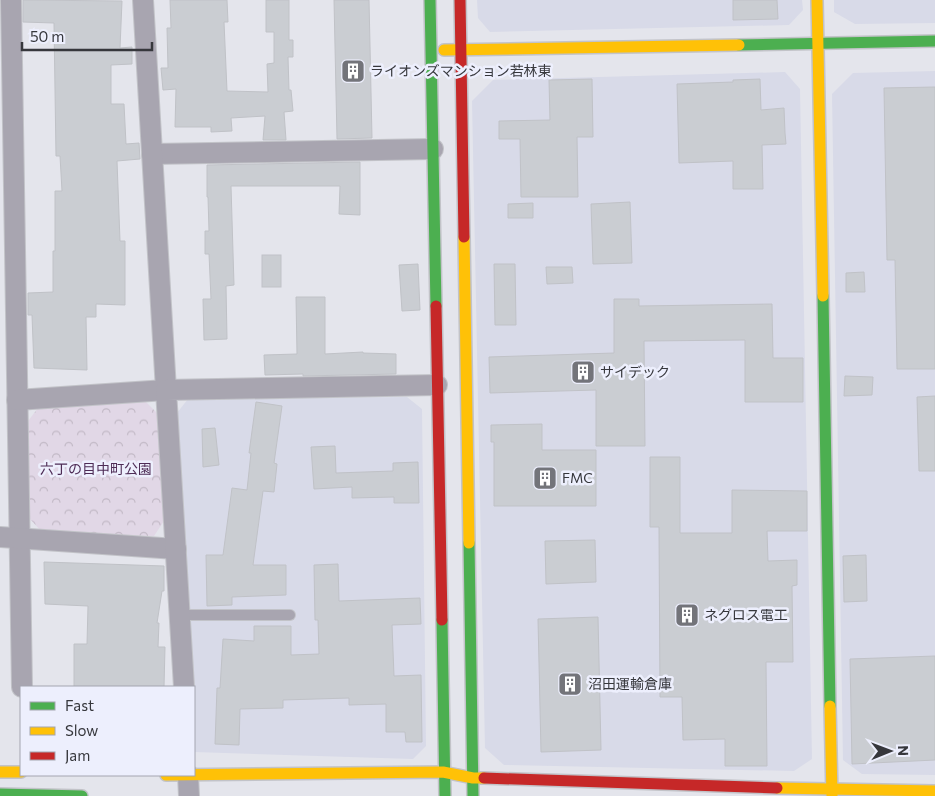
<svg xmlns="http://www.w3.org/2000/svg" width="935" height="796" font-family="Commissioner,'Noto Sans JP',sans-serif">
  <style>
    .built { fill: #d8dae8 }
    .park { fill: url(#park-crowns) }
    .building { fill: #cacdd2; stroke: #c0c2c7 }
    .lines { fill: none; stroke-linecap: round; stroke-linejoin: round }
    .lane-casing { stroke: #c2c3c8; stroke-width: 12 }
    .street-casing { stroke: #c2c3c8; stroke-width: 22 }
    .fast-casing { stroke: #c2c3c8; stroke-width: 14 }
    .slow-casing { stroke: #c2c3c8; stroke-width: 14 }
    .jam-casing { stroke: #c2c3c8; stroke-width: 14 }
    .lane { stroke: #a8a5b0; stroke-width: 10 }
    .street { stroke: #a8a5b0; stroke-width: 20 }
    .fast { stroke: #4caf50; stroke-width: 11 }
    .slow { stroke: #ffc107; stroke-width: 11 }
    .jam { stroke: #c62828; stroke-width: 11 }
    .labels { text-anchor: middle; stroke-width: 5; stroke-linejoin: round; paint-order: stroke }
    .poi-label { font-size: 14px; fill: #36373c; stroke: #edeffd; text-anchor: start }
    .park-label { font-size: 14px; fill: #4e2c56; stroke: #edeffd }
  </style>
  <defs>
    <pattern id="park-crowns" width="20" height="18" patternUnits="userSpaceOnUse" patternTransform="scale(1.25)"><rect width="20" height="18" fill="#e1d7e6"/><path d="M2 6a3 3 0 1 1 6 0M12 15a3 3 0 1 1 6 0" fill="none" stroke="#c2b9c6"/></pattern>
  </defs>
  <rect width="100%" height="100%" fill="#e4e5ec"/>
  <g class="built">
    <polygon points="477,0 802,0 803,10 789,25 490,32 478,18"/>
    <polygon points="834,0 935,0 935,23 855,24 834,12"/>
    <polygon points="935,71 935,775 862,774 843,760 832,94 853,73"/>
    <polygon points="785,72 800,89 812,759 794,771 504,765 485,748 472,101 493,80"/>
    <polygon points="407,397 422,409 426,746 413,759 194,752 194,687 173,418 188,399"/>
  </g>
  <polygon class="park" points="146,402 159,415 164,521 154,536 43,533 29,518 28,421 38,408"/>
  <g class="building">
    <polygon points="23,0 122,1 120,48 132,47 132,64 111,65 111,104 124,104 126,144 139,143 140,159 117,161 120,241 125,241 125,305 96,304 96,317 86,317 87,370 34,368 32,315 28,315 28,293 53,292 53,251 55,251 55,191 62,191 60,156 56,156 54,23 23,22"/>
    <polygon points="170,0 227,0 228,22 224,22 227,91 268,92 267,64 274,63 274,32 266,32 266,0 289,0 289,40 293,40 293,57 288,57 289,90 291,90 293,111 284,112 286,140 263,140 265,116 231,118 232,131 211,132 211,127 175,127 176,89 163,90 161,68 168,68 167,28 171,28"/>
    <polygon points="334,0 369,0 372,138 337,139"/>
    <polygon points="733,0 777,0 778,19 733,20"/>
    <polygon points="592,79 593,137 577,137 578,197 521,197 520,139 499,139 499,121 550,120 549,80"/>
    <polygon points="760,79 761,110 784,108 785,133 786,144 762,145 763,189 733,189 733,161 679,163 677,84 733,82 733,80"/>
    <polygon points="935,87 935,369 897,369 895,260 887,260 884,88"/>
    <polygon points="360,162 360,215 339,214 340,186 231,186 234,285 226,286 227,339 204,340 203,299 211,299 209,254 205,254 205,231 209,231 208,197 207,197 207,165"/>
    <polygon points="630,202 632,263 593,264 591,204"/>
    <polygon points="533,203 533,218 508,218 508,204"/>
    <rect x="262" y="255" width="19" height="32"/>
    <polygon points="418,264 420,310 402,311 399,265"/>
    <polygon points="494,264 515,264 516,325 495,325"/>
    <polygon points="546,267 572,267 573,283 547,284"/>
    <polygon points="864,272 865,292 846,292 846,273"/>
    <polygon points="296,297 325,297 325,354 363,352 363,353 396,354 396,374 303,376 303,374 265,375 264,355 297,354"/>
    <polygon points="614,299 639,299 639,306 772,304 773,358 803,358 803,402 745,402 745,340 644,341 645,446 596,446 596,390 490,393 489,357 614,353"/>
    <polygon points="845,376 873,377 872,395 844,396"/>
    <polygon points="935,396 935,471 919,471 917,397"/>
    <polygon points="256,402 282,406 274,463 277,464 274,492 263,491 253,565 286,565 286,595 232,597 232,605 207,606 206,555 223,555 232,488 247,490 251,453 249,453"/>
    <polygon points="542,424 542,450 596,450 596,506 494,506 494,442 491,442 491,425"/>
    <polygon points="215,428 219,465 203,467 202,429"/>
    <polygon points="335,446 336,473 393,471 393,463 418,462 419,503 394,503 394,497 352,498 352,487 314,489 311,447"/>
    <polygon points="650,457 680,457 680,533 732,533 732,490 807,491 807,531 767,531 768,561 797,560 797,585 792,586 793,662 766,662 767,766 725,766 725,739 683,740 682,697 660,697 659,527 650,527"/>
    <polygon points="595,540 596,582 546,584 545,541"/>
    <polygon points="866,555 867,601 844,602 843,556"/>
    <polygon points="44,562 164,566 164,591 162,591 157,623 159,623 158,647 165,647 164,687 74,687 74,644 87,644 88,606 45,604"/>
    <polygon points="338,564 339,601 420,598 421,624 392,625 394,676 421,675 422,742 406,742 405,732 386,732 386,704 349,705 349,698 283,700 283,708 240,709 239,745 215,744 217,688 220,688 223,639 254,641 254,626 291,626 291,655 319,654 318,620 315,620 314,565"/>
    <polygon points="598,617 601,750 541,752 538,619"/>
    <polygon points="935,656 935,760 852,764 850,659"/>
  </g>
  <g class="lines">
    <g class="lane-casing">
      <polyline id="lane" points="179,615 290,615"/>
    </g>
    <g class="street-casing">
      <g id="street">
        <polyline points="11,0 22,687"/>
        <polyline points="152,154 433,149"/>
        <polyline points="17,400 166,390 143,0"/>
        <polyline points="0,537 176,549"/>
        <polyline points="184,687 166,390 437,385"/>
        <polyline points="188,775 189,796"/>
      </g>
    </g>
    <g class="fast-casing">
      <g id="fast">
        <polyline points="430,0 436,306"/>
        <polyline points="739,45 935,41"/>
        <polyline points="823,296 830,706"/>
        <polyline points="469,543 473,796"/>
        <polyline points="442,620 445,796"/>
        <polyline points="0,794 82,796"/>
      </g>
    </g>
    <g class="slow-casing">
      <g id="slow">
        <polyline points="817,0 823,296"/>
        <polyline points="444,50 739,45"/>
        <polyline points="464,237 469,543"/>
        <polyline points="830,706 832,796"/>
        <polyline points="0,772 21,772"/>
        <polyline points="166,775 443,772 473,778 484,778"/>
        <polyline points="777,788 935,791"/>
      </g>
    </g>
    <g class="jam-casing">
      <g id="jam">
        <polyline points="460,0 464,237"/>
        <polyline points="436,306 442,620"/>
        <polyline points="484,778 777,788"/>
      </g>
    </g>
    <use href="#lane" class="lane"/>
    <use href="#street" class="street"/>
    <use href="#fast" class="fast"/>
    <use href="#slow" class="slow"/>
    <use href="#jam" class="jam"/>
  </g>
  <defs>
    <g id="building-square" transform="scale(1.25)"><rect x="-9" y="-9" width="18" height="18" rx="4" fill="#73747a" stroke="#edeffd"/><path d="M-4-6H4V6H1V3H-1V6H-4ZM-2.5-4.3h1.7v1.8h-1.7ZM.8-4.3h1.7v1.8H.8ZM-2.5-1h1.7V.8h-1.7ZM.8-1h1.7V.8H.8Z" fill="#fff"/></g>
  </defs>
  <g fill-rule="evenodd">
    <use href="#building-square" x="353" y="71"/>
    <use href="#building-square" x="583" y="372"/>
    <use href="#building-square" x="545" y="478"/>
    <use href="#building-square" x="687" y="615"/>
    <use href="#building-square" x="570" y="684"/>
  </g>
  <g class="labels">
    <g class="poi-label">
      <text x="370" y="76">ライオンズマンション若林東</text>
      <text x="600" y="377">サイデック</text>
      <text x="562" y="483">FMC</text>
      <text x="704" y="620">ネグロス電工</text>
      <text x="588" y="689">沼田運輸倉庫</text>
    </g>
    <g class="park-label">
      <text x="96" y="474">六丁の目中町公園</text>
    </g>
  </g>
  <rect x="20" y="686" width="175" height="90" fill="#edeffd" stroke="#a4a5b0"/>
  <rect x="30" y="702" width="25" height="8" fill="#4caf50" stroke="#a4a5b0"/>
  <text x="65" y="711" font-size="15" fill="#36373c">Fast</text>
  <rect x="30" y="727" width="25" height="8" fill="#ffc107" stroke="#a4a5b0"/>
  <text x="65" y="736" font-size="15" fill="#36373c">Slow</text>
  <rect x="30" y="752" width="25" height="8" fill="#c62828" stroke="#a4a5b0"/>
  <text x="65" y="761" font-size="15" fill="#36373c">Jam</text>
  <g transform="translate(890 751) rotate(89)" stroke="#edeffd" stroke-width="4" paint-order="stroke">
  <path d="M0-4L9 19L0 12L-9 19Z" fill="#36373c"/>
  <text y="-8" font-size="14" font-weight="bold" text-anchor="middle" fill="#36373c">N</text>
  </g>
  <path d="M22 42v8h130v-8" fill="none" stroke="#36373c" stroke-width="2.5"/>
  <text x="30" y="42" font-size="15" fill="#36373c" stroke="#edeffd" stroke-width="4" paint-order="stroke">50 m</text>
</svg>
